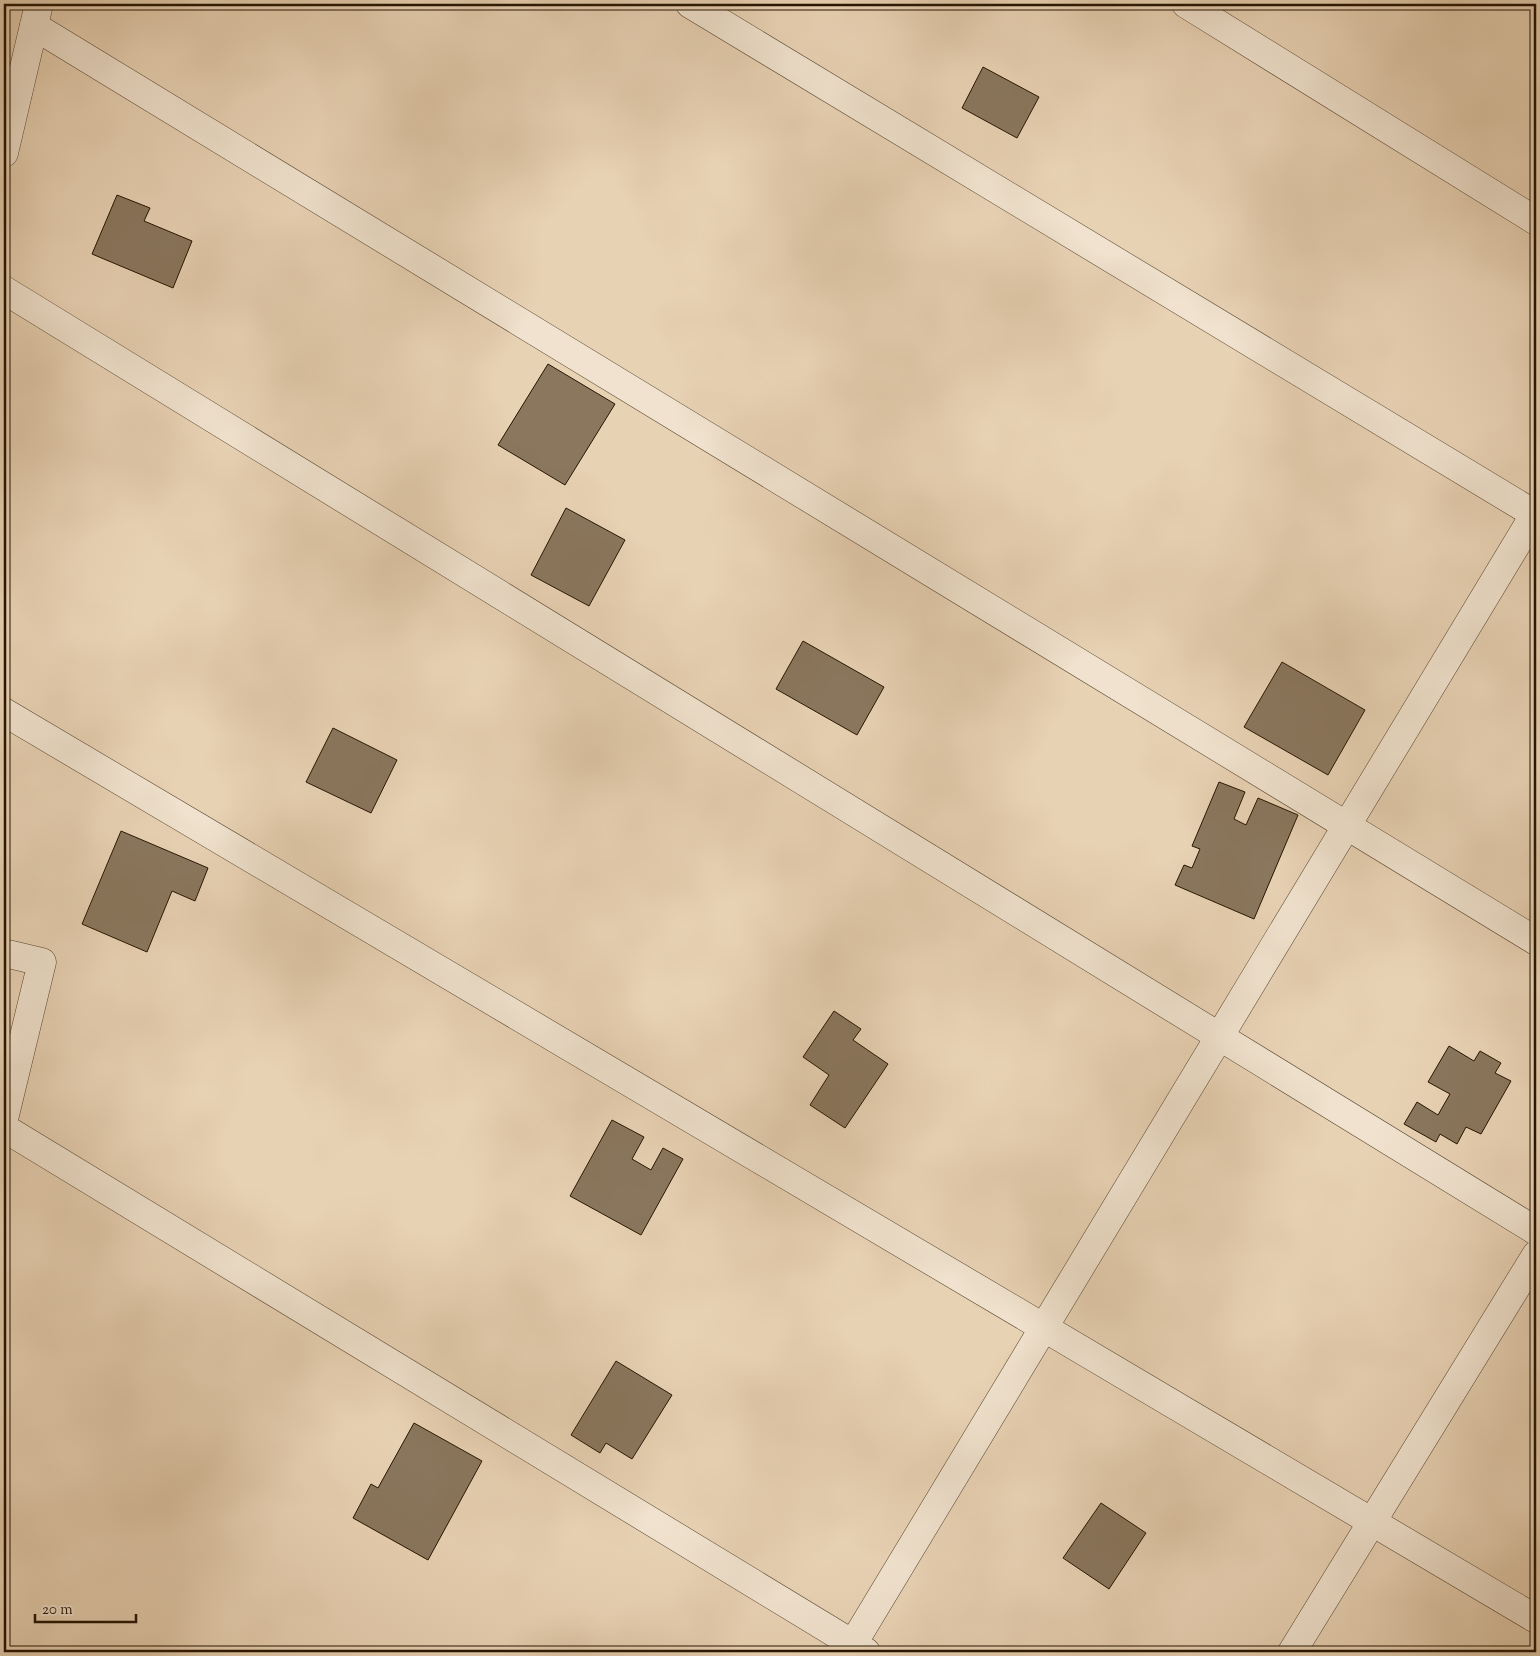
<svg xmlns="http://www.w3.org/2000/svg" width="1540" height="1656" font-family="'Sorts Mill Goudy',serif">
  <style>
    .building { fill: #8a775e; stroke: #251501 }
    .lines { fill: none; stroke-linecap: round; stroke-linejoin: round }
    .minor-casing { stroke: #56442e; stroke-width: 29 }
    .tertiary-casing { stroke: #56442e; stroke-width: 29 }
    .minor { stroke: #f0e2ce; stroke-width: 28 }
    .tertiary { stroke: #f0e2ce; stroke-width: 28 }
  </style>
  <rect width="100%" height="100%" fill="#e8d2b4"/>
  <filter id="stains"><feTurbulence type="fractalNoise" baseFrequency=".004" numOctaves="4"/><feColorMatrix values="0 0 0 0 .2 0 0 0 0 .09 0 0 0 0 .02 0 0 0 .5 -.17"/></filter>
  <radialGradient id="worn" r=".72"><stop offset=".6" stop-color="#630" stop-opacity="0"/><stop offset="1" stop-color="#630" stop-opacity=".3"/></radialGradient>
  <g class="building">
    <polygon points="983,67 1039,97 1017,138 962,108"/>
    <polygon points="117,195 150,208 144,221 192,241 173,288 92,254"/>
    <polygon points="548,364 615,404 565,485 498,445"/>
    <polygon points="566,508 625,540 589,606 531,575"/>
    <polygon points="803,641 884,687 857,735 776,689"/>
    <polygon points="1282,662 1365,710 1328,775 1244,727"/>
    <polygon points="333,728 397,760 371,813 306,782"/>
    <polygon points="1219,782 1245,792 1234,819 1246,825 1258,798 1298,815 1254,919 1175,885 1184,865 1192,868 1200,849 1192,846"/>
    <polygon points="121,831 208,868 195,901 172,891 147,952 82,924"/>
    <polygon points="834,1011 861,1029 853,1040 888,1064 845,1128 810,1105 829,1075 803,1057"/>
    <polygon points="1449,1046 1474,1061 1480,1051 1501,1063 1495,1073 1511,1081 1481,1134 1466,1127 1457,1144 1440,1134 1436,1142 1404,1124 1417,1102 1438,1115 1450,1094 1428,1082"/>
    <polygon points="612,1120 644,1137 632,1159 651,1170 663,1148 683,1159 641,1235 570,1196"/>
    <polygon points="616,1361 672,1395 632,1459 606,1443 600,1453 571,1435"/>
    <polygon points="414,1423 482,1461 428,1560 353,1518 371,1484 378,1488"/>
    <polygon points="1101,1503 1146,1533 1109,1589 1063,1558"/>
  </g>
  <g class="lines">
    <g class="minor-casing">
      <g id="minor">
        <polyline points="690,4 1536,515"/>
        <polyline points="1186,4 1536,221"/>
        <polyline points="34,26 1536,941"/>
        <polyline points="4,153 39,4"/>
        <polyline points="4,290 1536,1231"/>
        <polyline points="4,712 1536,1619"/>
        <polyline points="4,953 42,962 4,1119"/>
        <polyline points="4,1128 866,1652"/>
        <polyline points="1292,1652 1536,1255"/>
      </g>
    </g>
    <g class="tertiary-casing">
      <polyline id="tertiary" points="848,1652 1536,512"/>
    </g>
    <use href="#minor" class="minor"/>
    <use href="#tertiary" class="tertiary"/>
  </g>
  <rect width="1540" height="1656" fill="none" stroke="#e8d2b4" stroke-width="20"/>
  <rect x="5" y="5" width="1530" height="1646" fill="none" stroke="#251501" stroke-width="2.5"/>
  <rect x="10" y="10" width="1520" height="1636" fill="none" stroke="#251501"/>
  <path d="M35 1614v8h101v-8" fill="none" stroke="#251501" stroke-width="2.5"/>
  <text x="42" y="1614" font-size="15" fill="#251501" stroke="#f0e2ce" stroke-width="4" paint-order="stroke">20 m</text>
  <rect width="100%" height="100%" filter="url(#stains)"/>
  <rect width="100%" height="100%" fill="url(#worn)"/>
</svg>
